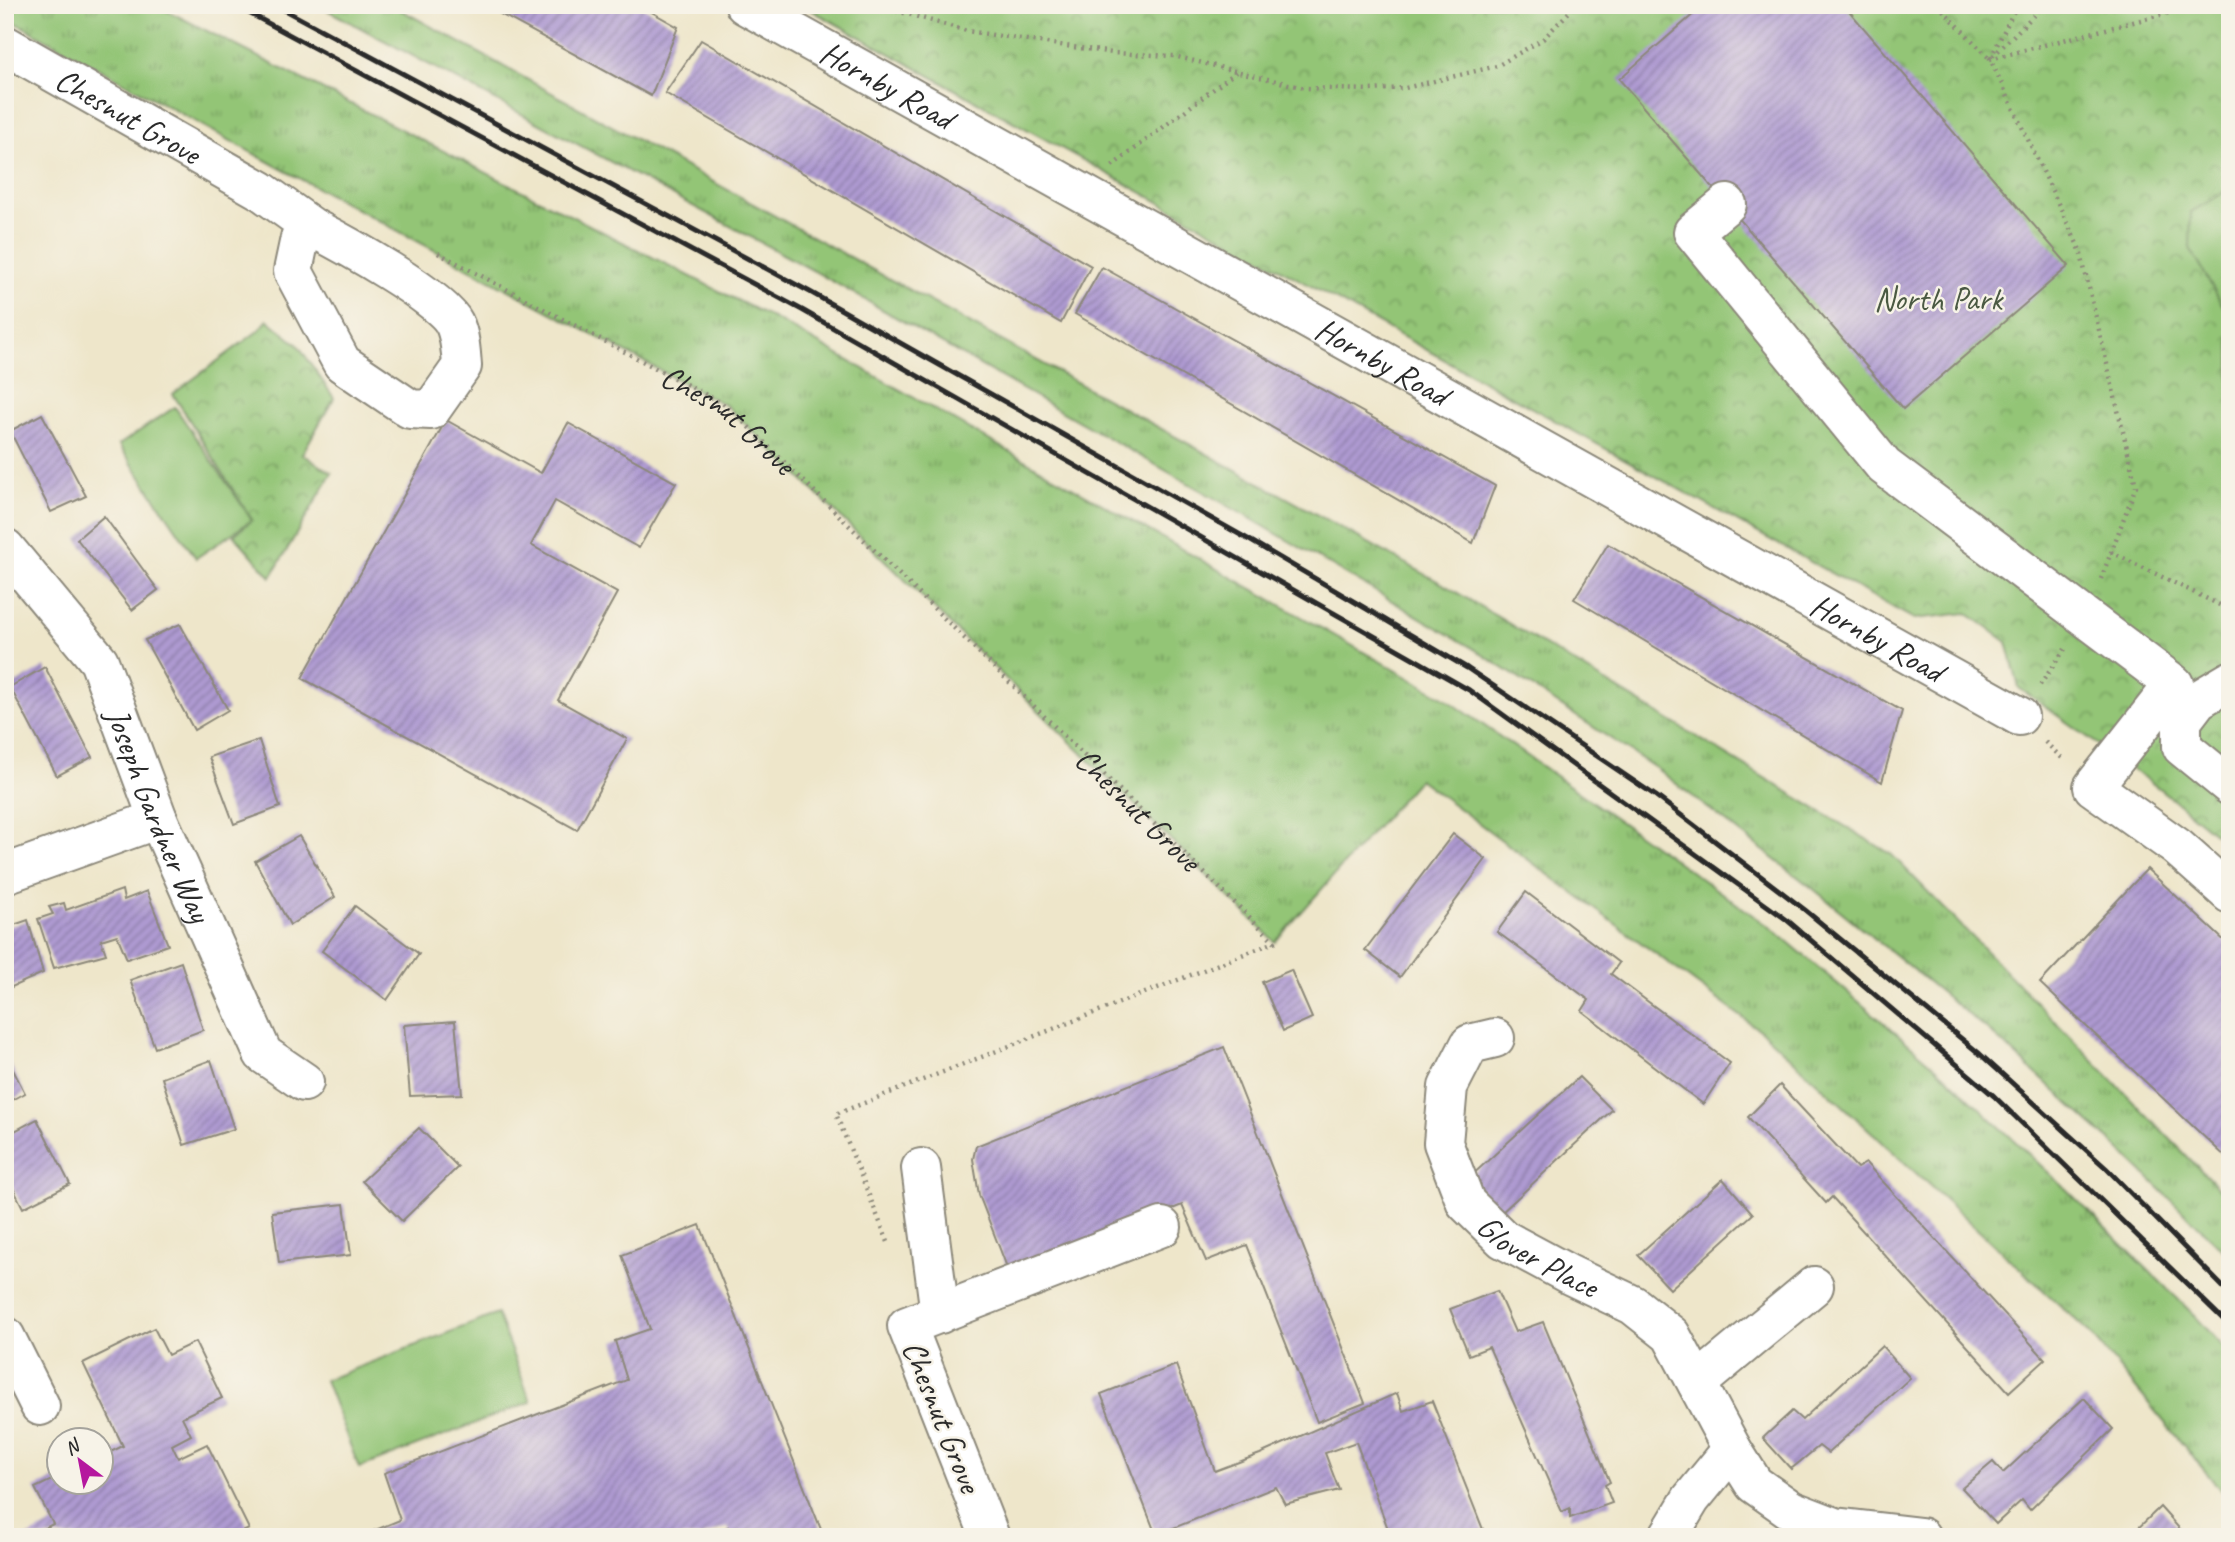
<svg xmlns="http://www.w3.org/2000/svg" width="2235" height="1542" font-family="Caveat,sans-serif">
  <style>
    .grass { fill: url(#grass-tufts); stroke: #5f7850; stroke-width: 2 }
    .park { fill: url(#park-crowns); stroke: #5f7850; stroke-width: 2 }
    .garden { fill: #93c576; stroke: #5f7850; stroke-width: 2 }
    .building { fill: url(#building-hatch) }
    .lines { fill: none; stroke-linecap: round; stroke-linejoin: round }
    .minor-casing { stroke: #8c887a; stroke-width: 42 }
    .path { stroke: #8c887a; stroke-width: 4.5; stroke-dasharray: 2 5; stroke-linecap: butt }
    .minor { stroke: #fff; stroke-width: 38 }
    .rail { stroke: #2b2b2b; stroke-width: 5 }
    .labels { text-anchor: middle; stroke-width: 5; stroke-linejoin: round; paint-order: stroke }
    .street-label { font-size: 33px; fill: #2b2b2b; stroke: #f7f3e8 }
    .park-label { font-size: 33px; fill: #4a5942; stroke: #f7f3e8 }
  </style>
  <defs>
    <pattern id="grass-tufts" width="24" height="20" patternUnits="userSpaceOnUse" patternTransform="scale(1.75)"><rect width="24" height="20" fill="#93c576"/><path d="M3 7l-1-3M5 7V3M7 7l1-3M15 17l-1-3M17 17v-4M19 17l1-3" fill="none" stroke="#78a061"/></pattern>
    <pattern id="park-crowns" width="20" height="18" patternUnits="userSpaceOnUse" patternTransform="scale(1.75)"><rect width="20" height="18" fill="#93c576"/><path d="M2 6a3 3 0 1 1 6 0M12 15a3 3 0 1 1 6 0" fill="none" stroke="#78a061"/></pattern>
    <pattern id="building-hatch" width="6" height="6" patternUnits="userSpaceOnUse" patternTransform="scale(1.75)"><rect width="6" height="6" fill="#ae9ad1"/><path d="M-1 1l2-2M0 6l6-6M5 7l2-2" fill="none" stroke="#8e7eaa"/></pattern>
  </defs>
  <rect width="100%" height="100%" fill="#f7f3e8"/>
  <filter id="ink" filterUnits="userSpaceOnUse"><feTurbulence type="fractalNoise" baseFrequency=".0143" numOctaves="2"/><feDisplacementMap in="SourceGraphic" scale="14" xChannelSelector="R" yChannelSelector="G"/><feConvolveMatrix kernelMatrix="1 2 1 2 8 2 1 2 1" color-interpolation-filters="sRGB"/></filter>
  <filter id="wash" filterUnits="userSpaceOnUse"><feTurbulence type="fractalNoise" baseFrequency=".00686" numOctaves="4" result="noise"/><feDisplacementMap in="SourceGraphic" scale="28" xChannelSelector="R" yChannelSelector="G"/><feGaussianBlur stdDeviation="1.57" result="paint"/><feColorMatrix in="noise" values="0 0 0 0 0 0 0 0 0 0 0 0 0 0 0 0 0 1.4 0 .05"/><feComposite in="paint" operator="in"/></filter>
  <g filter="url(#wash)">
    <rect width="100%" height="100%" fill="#eee6ca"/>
    <g class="grass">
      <polygon points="5,5 156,5 780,322 1445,698 1774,930 1937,1068 2067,1190 2195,1316 2230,1354 2230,1501 2090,1333 1766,1035 1419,779 1275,942 727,406 278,167 5,17"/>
      <polygon points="318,5 392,5 1443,584 1891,854 2230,1200 2230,1257 2117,1147 1990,1032 1811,887 1657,769 1474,649 1253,520 814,271"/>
    </g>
    <g class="park">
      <polygon points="802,5 2230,5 2230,846 2160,789 2019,688 2007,642 1967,613 1914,619"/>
      <polygon points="268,320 298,345 334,398 302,454 332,473 271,577 234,535 252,520 173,394 258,331"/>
    </g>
    <g class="garden">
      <polygon points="2230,189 2230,318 2190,248 2191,212"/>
      <polygon points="175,407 252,520 196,558 119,445"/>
      <polygon points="497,1314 531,1402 359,1468 325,1380"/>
    </g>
    <g id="blocks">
      <g class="building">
        <polygon points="484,5 639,5 678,27 651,96"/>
        <polygon points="1704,5 1844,5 2069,266 1903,409 1619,79"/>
        <polygon points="701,40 1091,266 1061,323 665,93"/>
        <polygon points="1102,267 1495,486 1473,543 1075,314"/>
        <polygon points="42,414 86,496 51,512 10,431"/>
        <polygon points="446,420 541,473 568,423 676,483 639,548 555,501 531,545 617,593 558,700 627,739 577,830 302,678"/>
        <polygon points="104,516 158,590 132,610 77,539"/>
        <polygon points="1608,544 1902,711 1882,782 1574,599"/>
        <polygon points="180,624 228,710 194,730 145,640"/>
        <polygon points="45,667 92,757 57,776 10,687"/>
        <polygon points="259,740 280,807 234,824 209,757"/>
        <polygon points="1453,834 1486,859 1400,977 1365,950"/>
        <polygon points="299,836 335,897 290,925 255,861"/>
        <polygon points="2147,869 2230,946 2230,1161 2040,983"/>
        <polygon points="122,890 124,900 147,891 168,945 127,959 117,935 101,940 106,954 54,968 38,919 53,914 49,907 64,903 66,910"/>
        <polygon points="1526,892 1619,963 1611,974 1730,1063 1703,1104 1582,1011 1589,1000 1497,932"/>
        <polygon points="355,906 419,954 387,1000 322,951"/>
        <polygon points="28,920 43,973 5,990 5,922 8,927"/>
        <polygon points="181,962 203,1030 155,1048 130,980"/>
        <polygon points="1291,970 1312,1018 1283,1031 1262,982"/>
        <polygon points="455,1021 462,1094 410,1096 404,1025"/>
        <polygon points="1224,1047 1365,1403 1317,1422 1247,1245 1206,1261 1182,1205 1010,1275 979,1195 973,1159 976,1146"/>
        <polygon points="5,1054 25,1093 5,1104"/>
        <polygon points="211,1060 234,1129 184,1145 162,1078"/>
        <polygon points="1579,1077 1612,1110 1500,1214 1470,1177"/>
        <polygon points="1780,1085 1857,1168 1866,1163 2045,1359 2009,1392 1832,1197 1826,1203 1748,1117"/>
        <polygon points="37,1119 70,1184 23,1208 5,1172 5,1136"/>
        <polygon points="419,1128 458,1167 402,1221 362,1181"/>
        <polygon points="1723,1179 1753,1214 1670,1289 1638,1255"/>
        <polygon points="344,1204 351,1255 279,1263 272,1212"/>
        <polygon points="700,1225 824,1537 731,1537 728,1527 700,1537 369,1537 368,1533 400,1520 384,1473 627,1380 615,1341 650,1329 622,1255"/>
        <polygon points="1497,1291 1515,1332 1543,1322 1610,1482 1605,1485 1612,1503 1570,1518 1570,1508 1562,1512 1489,1347 1469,1355 1450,1309"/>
        <polygon points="154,1328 168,1355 195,1342 222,1398 182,1417 191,1435 172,1445 178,1458 207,1444 249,1529 232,1537 27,1537 53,1524 35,1488 60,1476 60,1482 102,1482 102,1456 123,1446 83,1363"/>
        <polygon points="1882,1346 1910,1378 1828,1453 1819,1446 1791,1469 1763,1438 1792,1411 1802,1420"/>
        <polygon points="1176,1365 1215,1471 1260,1454 1397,1393 1403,1411 1432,1401 1486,1537 1391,1537 1356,1442 1325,1453 1339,1490 1285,1504 1276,1487 1156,1535 1101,1394"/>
        <polygon points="2084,1398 2113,1429 2030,1510 2022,1500 1996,1524 1962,1488 1993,1462 2003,1473"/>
        <polygon points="2160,1507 2187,1537 2129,1537"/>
      </g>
    </g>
  </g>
  <g filter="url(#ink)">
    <use href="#blocks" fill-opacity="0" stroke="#8c887a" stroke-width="2"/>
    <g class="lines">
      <g class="minor-casing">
        <g id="minor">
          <path id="s2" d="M745 5 2019 716"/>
          <path id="s3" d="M5 45 260 190 313 228"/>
          <polyline points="1727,204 1693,232 1884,466 2174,684 2093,787 2177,847 2230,894"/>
          <path d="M313 228C341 242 441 297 454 323 460 335 461 352 462 366L431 410 410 409 342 363 293 271 300 238Z"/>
          <path id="s4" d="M5 548 99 661 158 819 263 1054 304 1082"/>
          <polyline points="2230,681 2198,700 2182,721 2182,747 2230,786"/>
          <polyline points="5,874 158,819"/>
          <path id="s5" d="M1495 1038 1470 1044 1448 1087 1443 1143 1466 1203 1503 1239 1570 1275 1633 1305 1671 1335 1732 1449 1754 1484 1791 1510 1835 1527 1921 1537"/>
          <polyline points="921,1168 940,1314"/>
          <polyline points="5,1336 40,1406"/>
          <polyline points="1697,1383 1814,1286"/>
          <polyline points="990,1537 907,1326 1162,1227"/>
          <polyline points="1668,1537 1691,1499 1732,1449"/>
        </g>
      </g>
      <g class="path">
        <polyline points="876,5 967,31 1113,53 1174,56 1305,88 1370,90 1405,88 1497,66 1543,39 1576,5"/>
        <polyline points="1938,5 1990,59 2017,5"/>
        <polyline points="1993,56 2044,5"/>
        <polyline points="1112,166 1236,72"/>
        <path id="s1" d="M438 253 727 406 1275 942 836 1114 888 1242"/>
        <polyline points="2111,552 2230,610"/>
        <polyline points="2101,579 2136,486 2080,250 1990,59 2199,5"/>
        <polyline points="2040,685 2065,649"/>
        <polyline points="2045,742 2064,760"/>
      </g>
      <use href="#minor" class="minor"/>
      <g class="rail">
        <polyline points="234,5 802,310 1469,690 1787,920 1994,1096 2230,1326"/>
        <polyline points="275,5 810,292 1246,538 1467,668 1656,796 1805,910 1980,1054 2106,1168 2230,1294"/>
      </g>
    </g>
  </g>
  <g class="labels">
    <g class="street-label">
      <text dy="12" stroke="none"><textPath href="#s2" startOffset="163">Hornby Road</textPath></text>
      <text dy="12" stroke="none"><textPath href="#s3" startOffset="142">Chesnut Grove</textPath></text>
      <text dy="12" stroke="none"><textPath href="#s2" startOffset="730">Hornby Road</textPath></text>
      <text dy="12" stroke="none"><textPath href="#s1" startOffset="336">Chesnut Grove</textPath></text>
      <text dy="12" stroke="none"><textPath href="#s2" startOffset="1297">Hornby Road</textPath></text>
      <text dy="12" stroke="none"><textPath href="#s1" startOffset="903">Chesnut Grove</textPath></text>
      <text dy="12" stroke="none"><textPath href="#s4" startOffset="312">Joseph Gardner Way</textPath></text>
      <text dy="12" stroke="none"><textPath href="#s5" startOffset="285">Glover Place</textPath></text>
      <text transform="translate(943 1416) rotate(68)" y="12">Chesnut Grove</text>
    </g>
    <g class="park-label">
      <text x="1938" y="310">North Park</text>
    </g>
  </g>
  <rect width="2235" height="1542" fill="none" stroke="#f7f3e8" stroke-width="28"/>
  <g transform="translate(80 1461) rotate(328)"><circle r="33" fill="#f7f3e8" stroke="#a5a39c" stroke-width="2"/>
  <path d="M0-5L12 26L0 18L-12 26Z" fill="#b5179e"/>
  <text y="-10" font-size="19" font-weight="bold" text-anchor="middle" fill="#2b2b2b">N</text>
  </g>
</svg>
